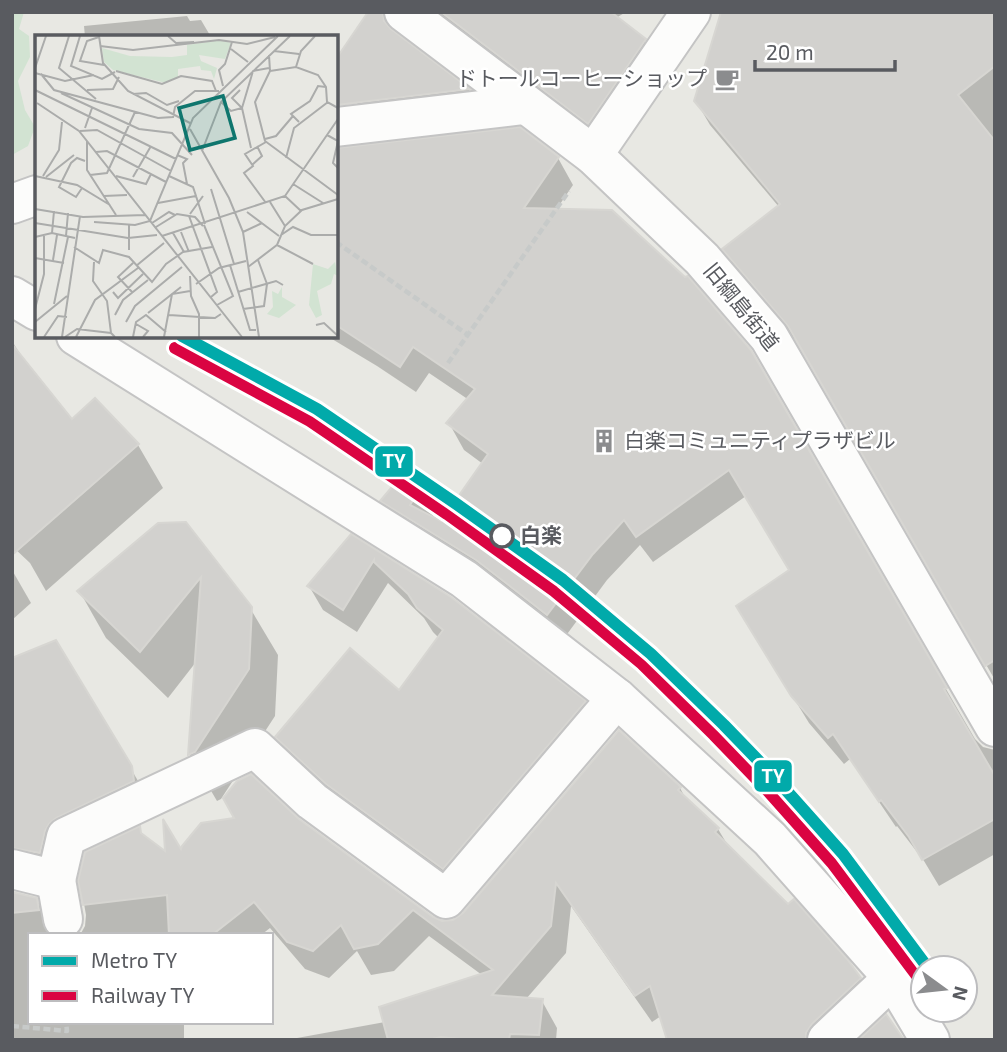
<svg xmlns="http://www.w3.org/2000/svg" width="1007" height="1052" font-family="'Exo 2','Noto Sans JP',sans-serif">
  <style>
    .green { fill: #d2e3d2 }
    .shadow { fill: #0003 }
    .building { fill: #d2d1ce; stroke: #d7d6d2; stroke-width: 2 }
    .lines { fill: none; stroke-linecap: round; stroke-linejoin: round }
    .minor-casing { stroke: #c4c4c4; stroke-width: 42 }
    .path { stroke: #c7cac9; stroke-width: 4.5; stroke-dasharray: 7 3.5; stroke-linecap: butt }
    .minor { stroke: #fcfcfb; stroke-width: 38 }
    .rail-1-casing { stroke: #fff; stroke-width: 18 }
    .rail-1 { stroke: #da0442; stroke-width: 12 }
    .metro-1-casing { stroke: #fff; stroke-width: 18 }
    .metro-1 { stroke: #01aaaa; stroke-width: 12 }
    .stop-dot { fill: #fff; stroke: #595b60; stroke-width: 3.5 }
    .labels { text-anchor: middle; stroke-width: 5; stroke-linejoin: round; paint-order: stroke }
    .poi-label { font-size: 21px; fill: #595b60; stroke: #fff; text-anchor: end }
    .street-label { font-size: 21px; fill: #595b60; stroke: #fff }
    .stop-label { font-size: 21px; font-weight: bold; fill: #595b60; stroke: #fff; text-anchor: start }
    .inset-road { fill: none; stroke: #abacab; stroke-width: 2 }
    .view { fill: #0f766e; fill-opacity: 0.15; stroke: #0f766e; stroke-width: 3.5 }
    .inset-edge { fill: none; stroke: #595b60; stroke-width: 3.5 }
    .line-badge { stroke: #fff; stroke-width: 2.5 }
    .badge-label { font-size: 19px; text-anchor: middle; font-weight: bold; fill: #fff }
  </style>
  <rect width="100%" height="100%" fill="#e8e8e3"/>
  <polygon class="green" points="12,12 24,12 19,29 29,36 30,57 18,81 25,110 35,127 28,146 12,155"/>
  <g class="shadow">
    <polygon points="370,12 626,12 616,18 644,40 659,65 603,147 401,23 396,35 469,90 482,114 370,112 345,95 336,78 336,62"/>
    <polygon points="995,12 995,680 804,350 738,273 724,249 779,207 710,125 696,101"/>
    <polygon points="187,16 190,21 201,20 211,37 85,37 84,26"/>
    <polygon points="336,150 558,158 573,185 556,210 750,351 975,739 983,747 995,750 995,854 939,886 924,861 897,826 896,827 850,759 844,764 809,723 754,633 791,571 746,496 653,562 640,545 607,580 562,641 397,527 382,501 418,490 434,517 433,518 442,523 483,464 464,450 449,423 469,400 429,373 416,392 377,366 327,336 336,336"/>
    <polygon points="12,341 27,365 72,422 138,445 163,488 46,591 30,563 12,546"/>
    <polygon points="159,524 250,608 278,655 275,716 221,799 217,801 190,755 196,662 168,698 106,638 80,592"/>
    <polygon points="351,536 584,702 598,726 457,892 291,760 277,737 399,692 439,638 433,632 424,618 388,583 357,632 323,610 309,586"/>
    <polygon points="12,570 31,603 12,620"/>
    <polygon points="12,660 130,767 146,795 12,880"/>
    <polygon points="680,788 687,801 718,829 730,849 860,979 875,1006 839,1040 668,1040 661,1016 652,1022 571,906 566,953 526,999 542,1001 557,1028 556,1040 286,1040 385,1022 482,975 429,936 394,971 371,975 357,951 329,978 305,969 270,928 261,935 80,935 85,926 86,915 80,881 139,829 145,838 173,859 298,820 432,918 442,922 454,921"/>
    <polygon points="12,893 36,899 52,927 53,935 30,935 30,1022 184,1022 184,1040 12,1040"/>
  </g>
  <g class="building">
    <polygon points="368,12 383,12 384,21 391,29 470,89 336,105 336,59"/>
    <polygon points="441,12 611,12 646,39 588,124"/>
    <polygon points="721,12 995,12 995,66 958,95 995,141 995,660 985,666 788,326 722,249 780,204 694,101"/>
    <polygon points="520,127 559,157 524,208 612,210 685,277 688,276 751,350 947,688 944,689 995,776 995,819 922,860 909,837 881,800 879,802 833,734 828,738 791,696 736,606 789,570 729,470 636,537 624,520 593,554 547,615 476,560 380,501 402,475 420,489 410,505 441,521 488,454 446,423 475,389 413,347 400,367 336,325 336,148"/>
    <polygon points="12,344 72,419 95,398 139,444 12,555"/>
    <polygon points="186,522 252,607 249,669 195,752 188,755 201,577 140,652 77,591 158,523"/>
    <polygon points="351,534 451,597 586,701 443,869 326,784 275,737 350,648 399,690 443,630 417,608 408,594 374,562 374,560 343,610 307,586"/>
    <polygon points="56,640 132,766 134,781 56,818 49,824 45,831 40,853 12,848 12,658"/>
    <polygon points="619,730 681,787 678,790 719,828 715,832 788,904 794,899 847,959 861,978 812,1024 806,1033 806,1040 667,1040 650,986 635,996 556,883 551,926 492,995 543,999 539,1035 510,1034 509,1040 469,1040 441,1037 428,1040 388,1040 379,1007 493,970 413,910 378,944 354,949 341,925 313,951 287,942 254,902 212,935 169,935 167,895 83,905 78,881 85,852 140,826 141,833 165,851 163,819 181,849 182,846 201,823 234,818 223,798 237,781 251,774 299,819 433,917 442,921 453,920 463,913"/>
    <polygon points="12,892 37,898 39,910 12,913"/>
    <polygon points="886,1014 904,1040 859,1040"/>
  </g>
  <g class="lines">
    <g class="minor-casing">
      <g id="minor">
        <polyline points="404,12 593,155 702,259 769,337 995,727"/>
        <polyline points="336,127 524,105"/>
        <polyline points="593,155 691,12"/>
        <polyline points="12,204 37,195"/>
        <polyline points="12,296 37,311"/>
        <polyline points="76,336 464,579 617,698 770,839 893,978 930,1040"/>
        <polyline points="12,869 56,880 66,837 255,748 312,801 446,899 617,698"/>
        <polyline points="56,880 63,919"/>
        <polyline points="827,1040 893,978"/>
      </g>
    </g>
    <g class="path">
      <polyline points="336,242 468,335"/>
      <polyline points="448,363 569,191"/>
      <polyline points="12,1026 67,1031 66,1022"/>
    </g>
    <use href="#minor" class="minor"/>
    <g class="rail-1-casing">
      <polyline id="rail-1" points="175,348 310,421 447,514 554,591 642,664 714,735 767,790 832,863 917,976"/>
    </g>
    <use href="#rail-1" class="rail-1"/>
    <g class="metro-1-casing">
      <polyline id="metro-1" points="182,336 317,409 455,503 563,580 651,654 724,725 777,780 843,854 928,968"/>
    </g>
    <use href="#metro-1" class="metro-1"/>
  </g>
  <defs>
    <g id="cafe-bare" transform="scale(1.89)"><path d="M-5.5-4.5H6V0H3Q3 3.5 0 3.5H-2.5Q-5.5 3.5-5.5 0ZM3-3.2v2h1.7v-2ZM-6 4.5H4V6H-6Z" fill="#8b8c8e" stroke="#fff" stroke-width="2.5" paint-order="stroke"/></g>
    <g id="building-bare" transform="scale(1.89)"><path d="M-4-6H4V6H1V3H-1V6H-4ZM-2.5-4.3h1.7v1.8h-1.7ZM.8-4.3h1.7v1.8H.8ZM-2.5-1h1.7V.8h-1.7ZM.8-1h1.7V.8H.8Z" fill="#8b8c8e" stroke="#fff" stroke-width="2.5" paint-order="stroke"/></g>
  </defs>
  <g fill-rule="evenodd">
    <use href="#cafe-bare" x="727" y="79"/>
    <use href="#building-bare" x="604" y="441"/>
  </g>
  <circle class="stop-dot" cx="502" cy="536" r="11"/>
  <g class="labels">
    <g class="poi-label">
      <text x="707" y="86">ドトールコーヒーショップ</text>
      <text x="624" y="448" text-anchor="start">白楽コミュニティプラザビル</text>
    </g>
    <g class="street-label">
      <text transform="translate(741 307) rotate(51)" y="7">旧綱島街道</text>
    </g>
    <g class="stop-label">
      <text x="520" y="543">白楽</text>
    </g>
  </g>
  <g transform="translate(35 35)">
    <rect width="303" height="303" fill="#e8e8e3"/>
    <path d="M186 5 196 8 190 24 164 20 166 26 182 33 179 44 176 36 166 35 165 31 143 34V42L131 48 78 35 69 27 67 13 95 21 137 22 152 20V10ZM300 227 303 241 299 239 296 249 282 256 287 280 281 283 274 270 278 229 293 234ZM247 252V262L261 270 244 283 232 279 238 272 237 256 243 259Z" fill="#d2e3d2"/>
    <path class="inset-road" d="M34 1 24 33 61 64M45 1 36 31 67 44 80 37M64 1 68 28 93 56 155 88M133 1 141 8 159 7M64 2 52 6 45 26 69 30M65 11 98 15 184 5 212 9 240 2M196 14 213 27M239 16 264 19M234 20 235 36 220 67 230 106 303 160M261 32 266 16 280 1M0 33 11 1M81 36 127 49 146 41 177 46 181 56M235 36 261 32 283 40 291 52 292 67 303 73M0 38 30 46 59 40M6 39 19 55 123 83 138 82 140 72 160 56H184M188 51 184 35 190 29 197 7M0 55 141 124M52 55 78 54 84 42M205 55 197 63 207 73 216 113M26 58 104 94 137 98 157 120M98 59 111 58 132 70 144 66M186 67 196 76 207 73 218 36 234 33M2 68 44 96 207 302M264 87 256 79 275 66 283 51 291 52M50 93 57 73M155 94 194 163 208 197 224 302M45 96 62 95 136 136M292 100 303 106 298 128 303 133M230 104 241 101 258 81M52 106V135L81 180M167 116 186 67 255 1M61 117 72 116 131 147M142 120 152 124 148 128 152 149M251 123 259 93 293 67M217 130 227 121 222 111M55 140 72 138 100 77M0 141 42 150 75 170M8 141 24 115 27 87M81 141 111 149 116 139M11 142 39 120M98 142 116 111M258 149 288 168M47 153 41 162 24 152 36 128 42 123 50 126M176 154 199 229M69 161 92 160M161 161 170 189M250 161 266 176M235 167 250 191M123 168 161 161 158 152 134 141M231 168 209 138 218 131 210 119 231 107M0 174 48 182 110 180M212 177 244 201M155 179 168 161M154 181 182 257 176 262M59 187 100 190 115 186 158 83 243 1M0 188 93 203 122 200M117 188 134 177 140 180M169 190 198 261 182 270M121 192 142 179 160 182 168 191M146 197 154 217M208 197 227 188M17 198 19 176M138 198 149 217M246 200 258 192 276 200H303M31 201 33 178M127 201 250 161 303 84M0 202 17 198 40 203M242 210 250 191 267 175 303 164M39 212 64 228 68 215 94 222 117 247 131 229 148 217 177 212M94 215V189M0 223 29 228M18 225 22 200M59 227 58 246 72 266 76 298M98 228 83 242 98 258M195 230 215 295H221M101 231 129 208M213 232 242 210 278 229M155 241 156 261 164 279V302M161 249 184 233 211 226M78 257 83 263 108 239M203 257 241 246 248 250M19 269 33 202M0 274 9 239V200M208 274 229 271 232 249 223 225M113 278 146 252M80 280 88 265 113 245M134 280 180 283 186 279M0 287 32 261M91 287 100 271 147 232M101 289 113 296 108 302M281 290 289 288 303 301M9 302 23 281 32 282M27 302 45 181M30 302 42 294 76 298 80 302M41 302 60 265 103 233M98 302 101 287 111 280 131 297M129 302 137 259 155 256"/>
    <path class="view" d="M188 61 200 103 155 115 144 73Z"/>
    <rect width="303" height="303" class="inset-edge"/>
  </g>
  <g class="line-badge">
    <rect x="374" y="445" width="40" height="33" rx="7" fill="#01aaaa"/>
    <rect x="753" y="759" width="40" height="34" rx="7" fill="#01aaaa"/>
  </g>
  <g class="badge-label">
    <text x="394" y="468">TY</text>
    <text x="773" y="783">TY</text>
  </g>
  <rect width="1007" height="1052" fill="none" stroke="#595b60" stroke-width="28"/>
  <rect x="28" y="933" width="245" height="91" fill="#ffffff" stroke="#bdbdbf" stroke-width="2"/>
  <rect x="42" y="956" width="35" height="10" fill="#01aaaa" stroke="#bdbdbf" stroke-width="2"/>
  <text x="91" y="968" font-size="21" fill="#595b60">Metro TY</text>
  <rect x="42" y="991" width="35" height="10" fill="#da0442" stroke="#bdbdbf" stroke-width="2"/>
  <text x="91" y="1003" font-size="21" fill="#595b60">Railway TY</text>
  <g transform="translate(944 989) rotate(105)"><circle r="33" fill="#ffffff" stroke="#bdbdbf" stroke-width="2"/>
  <path d="M0-5L12 26L0 18L-12 26Z" fill="#8b8c8e"/>
  <text y="-10" font-size="19" font-weight="bold" text-anchor="middle" fill="#595b60">N</text>
  </g>
  <path d="M755 60v10h140v-10" fill="none" stroke="#595b60" stroke-width="3.5"/>
  <text x="766" y="60" font-size="21" fill="#595b60" stroke="#ffffff" stroke-width="5" paint-order="stroke">20 m</text>
</svg>
